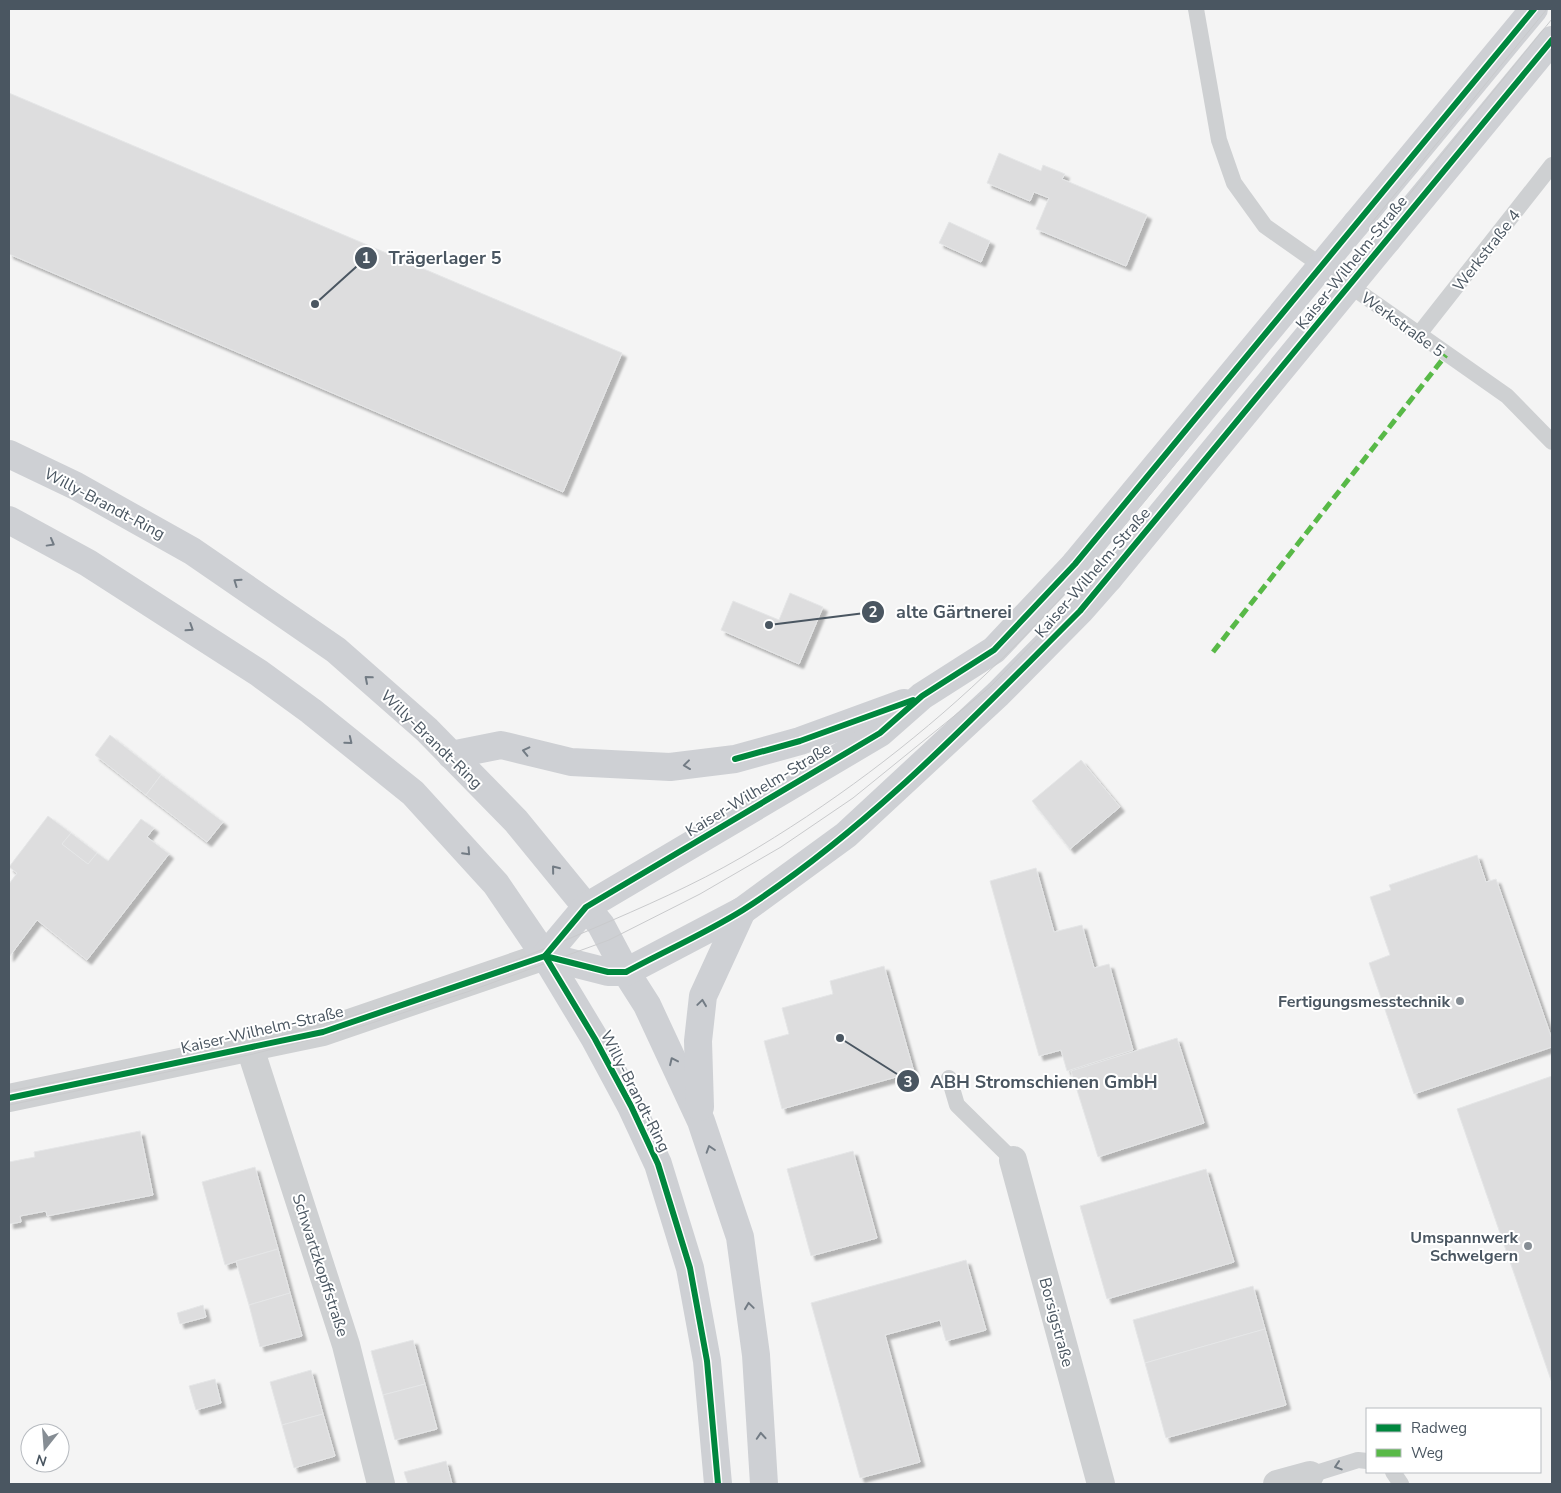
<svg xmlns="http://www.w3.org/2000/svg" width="1561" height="1493" font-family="'Nunito Sans',sans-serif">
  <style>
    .building { fill: #ddddde; stroke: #e5e6e7; filter: url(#shadow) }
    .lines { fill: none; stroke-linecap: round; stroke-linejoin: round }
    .service { stroke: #ced0d2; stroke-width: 16 }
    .minor { stroke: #ced0d2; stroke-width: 28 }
    .secondary { stroke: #ced0d4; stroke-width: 28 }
    .tram { stroke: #c9cacc; stroke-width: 1 }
    .secondary-bridge { stroke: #ced0d4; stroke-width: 28 }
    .quiet { stroke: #58b947; stroke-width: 5; stroke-dasharray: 10 5; stroke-linecap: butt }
    .cycleway-casing { stroke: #fff; stroke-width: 9 }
    .cycleway { stroke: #00873e; stroke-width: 6 }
    .oneway { stroke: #727b84 }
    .oneway2 { stroke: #727b83 }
    .poi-dot { fill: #868d94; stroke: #fff; stroke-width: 2 }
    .labels { text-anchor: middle; stroke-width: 4; stroke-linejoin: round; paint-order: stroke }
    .street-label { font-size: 16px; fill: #4a5661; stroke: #fff }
    .poi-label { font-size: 16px; font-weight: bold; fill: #4a5661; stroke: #fff; text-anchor: end }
    .leader { fill: none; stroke: #4a5661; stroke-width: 2 }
    .callout-dot { fill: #4a5661; stroke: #fff; stroke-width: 2 }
    .mark-label { font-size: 15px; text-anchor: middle; font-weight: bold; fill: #fff }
    .callout-label { font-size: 18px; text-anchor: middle; font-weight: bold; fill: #4a5661; stroke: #fff; stroke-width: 4; stroke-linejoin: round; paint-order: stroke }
  </style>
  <defs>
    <filter id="shadow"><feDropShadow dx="4.5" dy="4.5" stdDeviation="1" flood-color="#0004"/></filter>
  </defs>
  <rect width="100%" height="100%" fill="#f4f4f4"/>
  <g class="building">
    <polygon points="9,93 622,353 563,492 9,254"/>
    <polygon points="999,153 1041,171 1043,165 1065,174 1062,179 1147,215 1126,266 1036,229 1049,198 1034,192 1030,201 987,183"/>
    <polygon points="949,222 990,241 981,262 939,243"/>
    <polygon points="790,593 823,607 799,664 721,630 733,601 779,620"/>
    <polygon points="110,735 161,775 146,795 95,755"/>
    <polygon points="1081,760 1120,807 1070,849 1032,801"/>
    <polygon points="161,775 223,822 207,842 146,795"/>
    <polygon points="48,816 71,833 62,844 88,864 97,853 108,861 141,819 154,828 147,837 169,854 87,960 37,920 9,957 9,884 17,873 9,867"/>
    <polygon points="71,833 97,853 88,864 62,844"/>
    <polygon points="1477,855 1486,882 1496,879 1552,1039 1552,1047 1414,1094 1369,963 1390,955 1370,897 1391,890 1389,885"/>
    <polygon points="1036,868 1054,932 1082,925 1094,968 1109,964 1133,1050 1067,1071 1061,1050 1039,1056 990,881"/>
    <polygon points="884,966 914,1072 782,1109 764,1041 789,1034 782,1008 833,994 830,981"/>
    <polygon points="1177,1038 1204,1123 1098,1157 1071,1071"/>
    <polygon points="1552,1076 1552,1383 1457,1109"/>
    <polygon points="140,1131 153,1195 47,1216 46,1211 20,1216 21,1222 9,1224 9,1159 9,1162 35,1157 34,1152"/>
    <polygon points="853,1151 877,1238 811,1256 787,1169"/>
    <polygon points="255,1167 278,1249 225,1265 202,1182"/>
    <polygon points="1206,1169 1234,1262 1107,1299 1080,1206"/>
    <polygon points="278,1249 290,1293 249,1305 236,1261"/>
    <polygon points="966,1260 986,1330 946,1341 940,1320 885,1335 920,1462 860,1478 811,1303"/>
    <polygon points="1253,1286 1265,1329 1145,1363 1133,1320"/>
    <polygon points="290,1293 302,1336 260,1347 249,1305"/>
    <polygon points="203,1305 206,1317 180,1324 177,1313"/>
    <polygon points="1265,1329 1286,1405 1166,1438 1145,1363"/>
    <polygon points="413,1340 425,1384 383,1395 371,1351"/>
    <polygon points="311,1370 323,1414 282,1425 270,1382"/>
    <polygon points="215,1379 221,1403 196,1410 189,1386"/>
    <polygon points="425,1384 437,1429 395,1440 383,1395"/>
    <polygon points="323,1414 335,1456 294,1468 282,1425"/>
    <polygon points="446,1461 452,1484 408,1484 404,1472"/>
  </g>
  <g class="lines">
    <g class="service">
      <polyline points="1196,9 1219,140 1234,183 1265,226 1507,396 1552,442"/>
      <polyline points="1419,334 1552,165"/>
      <polyline points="949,1078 957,1105 1013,1160"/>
      <polyline points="1393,1472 1401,1484"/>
      <polyline points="1310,1475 1358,1460 1367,1461"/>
    </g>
    <g class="minor">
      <polyline points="250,1048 346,1345 381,1484"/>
      <polyline points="9,1098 323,1032 545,956"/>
      <polyline points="1013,1160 1101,1484"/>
      <polyline points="1277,1484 1310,1475"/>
    </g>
    <g class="secondary">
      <polyline points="1356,224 1534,9"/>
      <polyline points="1388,239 1552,40"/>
      <polyline points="9,454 76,486 192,551 336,650 427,730 516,821 601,925 626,972 647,1005 701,1121 740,1237 756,1355 764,1484"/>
      <polyline points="9,520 88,563 259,673 311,711 413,793 496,884 545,956 595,1039 631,1106 658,1164 690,1268 707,1361 718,1484"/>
      <polyline points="451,755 501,745 571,762 670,767 735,759 800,741 904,703"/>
      <polyline points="545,956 608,972 626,972 742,911 846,835 998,694 1080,611 1109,578"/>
      <polyline points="545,956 586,907 880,733 922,696 994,650 1075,564"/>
      <polyline points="700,1107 698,1041 703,996 742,911"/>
    </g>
    <g class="tram">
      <path d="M9 1091C89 1075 169 1061 249 1043 366 1016 482 976 592 929 643 907 694 885 742 857 829 806 912 744 985 675 1085 581 1169 471 1255 365 1352 246 1450 128 1547 9"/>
      <polyline points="9,1105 253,1054 353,1029 467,992 609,940 700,894 781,847 853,798 990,687 1065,611 1378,233 1552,19"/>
    </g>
    <g class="secondary-bridge">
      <polyline points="1075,564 1356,224"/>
      <polyline points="1109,578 1388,239"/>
    </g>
    <polyline class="quiet" points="1213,652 1446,355"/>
    <g class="cycleway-casing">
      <g id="cycleway">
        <polyline points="735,759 800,741 913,700"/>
        <path d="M545 956 608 972H626C665 951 706 933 743 910 870 828 974 717 1080 611L1552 40"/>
        <polyline points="545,956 595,1039 631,1106 658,1164 690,1268 707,1361 718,1484"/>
        <polyline points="9,1098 323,1032 545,956 586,907 880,733 922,696 994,650 1075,564 1534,9"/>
      </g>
    </g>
    <use href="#cycleway" class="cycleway"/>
  </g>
  <defs><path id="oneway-chevron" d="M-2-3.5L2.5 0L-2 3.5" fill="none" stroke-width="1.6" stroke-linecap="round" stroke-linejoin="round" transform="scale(1.25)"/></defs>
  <g class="oneway">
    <use href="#oneway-chevron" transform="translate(51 543) rotate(29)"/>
    <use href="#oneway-chevron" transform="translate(237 582) rotate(-145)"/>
    <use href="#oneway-chevron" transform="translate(190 628) rotate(33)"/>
    <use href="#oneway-chevron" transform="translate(368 679) rotate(-139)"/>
    <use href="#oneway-chevron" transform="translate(349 741) rotate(39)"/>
    <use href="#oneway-chevron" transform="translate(526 751) rotate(-167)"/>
    <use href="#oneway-chevron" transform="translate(687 765) rotate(173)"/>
    <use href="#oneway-chevron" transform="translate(467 852) rotate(47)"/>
    <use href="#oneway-chevron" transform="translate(555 869) rotate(-129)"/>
    <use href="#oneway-chevron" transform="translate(702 1003) rotate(-82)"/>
    <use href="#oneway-chevron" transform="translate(673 1061) rotate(-115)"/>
    <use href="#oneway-chevron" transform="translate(710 1149) rotate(-108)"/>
    <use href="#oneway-chevron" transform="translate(749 1306) rotate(-98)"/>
    <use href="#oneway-chevron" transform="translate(761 1436) rotate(-94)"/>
  </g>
  <use class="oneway2" href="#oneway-chevron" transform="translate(1338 1466) rotate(162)"/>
  <g class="poi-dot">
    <circle cx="1460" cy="1001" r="5"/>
    <circle cx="1528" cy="1246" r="5"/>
  </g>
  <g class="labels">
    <g class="street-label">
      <text transform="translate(1486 250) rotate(-52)" y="6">Werkstraße 4</text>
      <text transform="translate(1351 262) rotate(-51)" y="6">Kaiser-Wilhelm-Straße</text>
      <text transform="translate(1403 324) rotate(36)" y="6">Werkstraße 5</text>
      <text transform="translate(105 503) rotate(28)" y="6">Willy-Brandt-Ring</text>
      <text transform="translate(1092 572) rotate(-49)" y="6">Kaiser-Wilhelm-Straße</text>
      <text transform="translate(432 739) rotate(44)" y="6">Willy-Brandt-Ring</text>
      <text transform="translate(758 789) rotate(-31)" y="6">Kaiser-Wilhelm-Straße</text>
      <text transform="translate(262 1029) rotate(-13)" y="6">Kaiser-Wilhelm-Straße</text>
      <text transform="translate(636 1091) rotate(63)" y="6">Willy-Brandt-Ring</text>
      <text transform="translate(321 1265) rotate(72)" y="6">Schwartzkopffstraße</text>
      <text transform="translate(1057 1322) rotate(75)" y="6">Borsigstraße</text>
    </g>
    <g class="poi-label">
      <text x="1450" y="1007">Fertigungsmesstechnik</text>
      <text x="1518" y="1243">Umspannwerk<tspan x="1518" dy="18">Schwelgern</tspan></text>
    </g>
  </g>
  <path class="leader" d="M315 304L366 258M769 625L873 612M840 1038L908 1081"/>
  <g class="callout-dot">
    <circle cx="315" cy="304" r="5"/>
    <circle cx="769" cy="625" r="5"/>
    <circle cx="840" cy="1038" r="5"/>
    <circle cx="366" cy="258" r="12"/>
    <circle cx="873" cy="612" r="12"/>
    <circle cx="908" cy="1081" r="12"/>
  </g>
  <g class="mark-label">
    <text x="366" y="263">1</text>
    <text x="873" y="617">2</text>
    <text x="908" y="1087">3</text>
  </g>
  <g class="callout-label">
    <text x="445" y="264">Trägerlager 5</text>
    <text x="954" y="618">alte Gärtnerei</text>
    <text x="1044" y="1088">ABH Stromschienen GmbH</text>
  </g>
  <rect width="1561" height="1493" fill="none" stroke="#4a5661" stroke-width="20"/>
  <rect x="1366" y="1408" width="175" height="65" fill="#ffffff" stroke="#b7bbc0"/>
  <rect x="1376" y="1424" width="25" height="8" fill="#00873e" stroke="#b7bbc0"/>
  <text x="1411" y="1433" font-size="15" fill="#4a5661">Radweg</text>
  <rect x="1376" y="1449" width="25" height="8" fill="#58b947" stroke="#b7bbc0"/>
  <text x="1411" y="1458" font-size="15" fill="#4a5661">Weg</text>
  <g transform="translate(45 1448) rotate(197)"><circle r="24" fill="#ffffff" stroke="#b7bbc0"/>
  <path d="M0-4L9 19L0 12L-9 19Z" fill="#868d94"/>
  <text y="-8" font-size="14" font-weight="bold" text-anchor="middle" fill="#4a5661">N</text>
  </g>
</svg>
